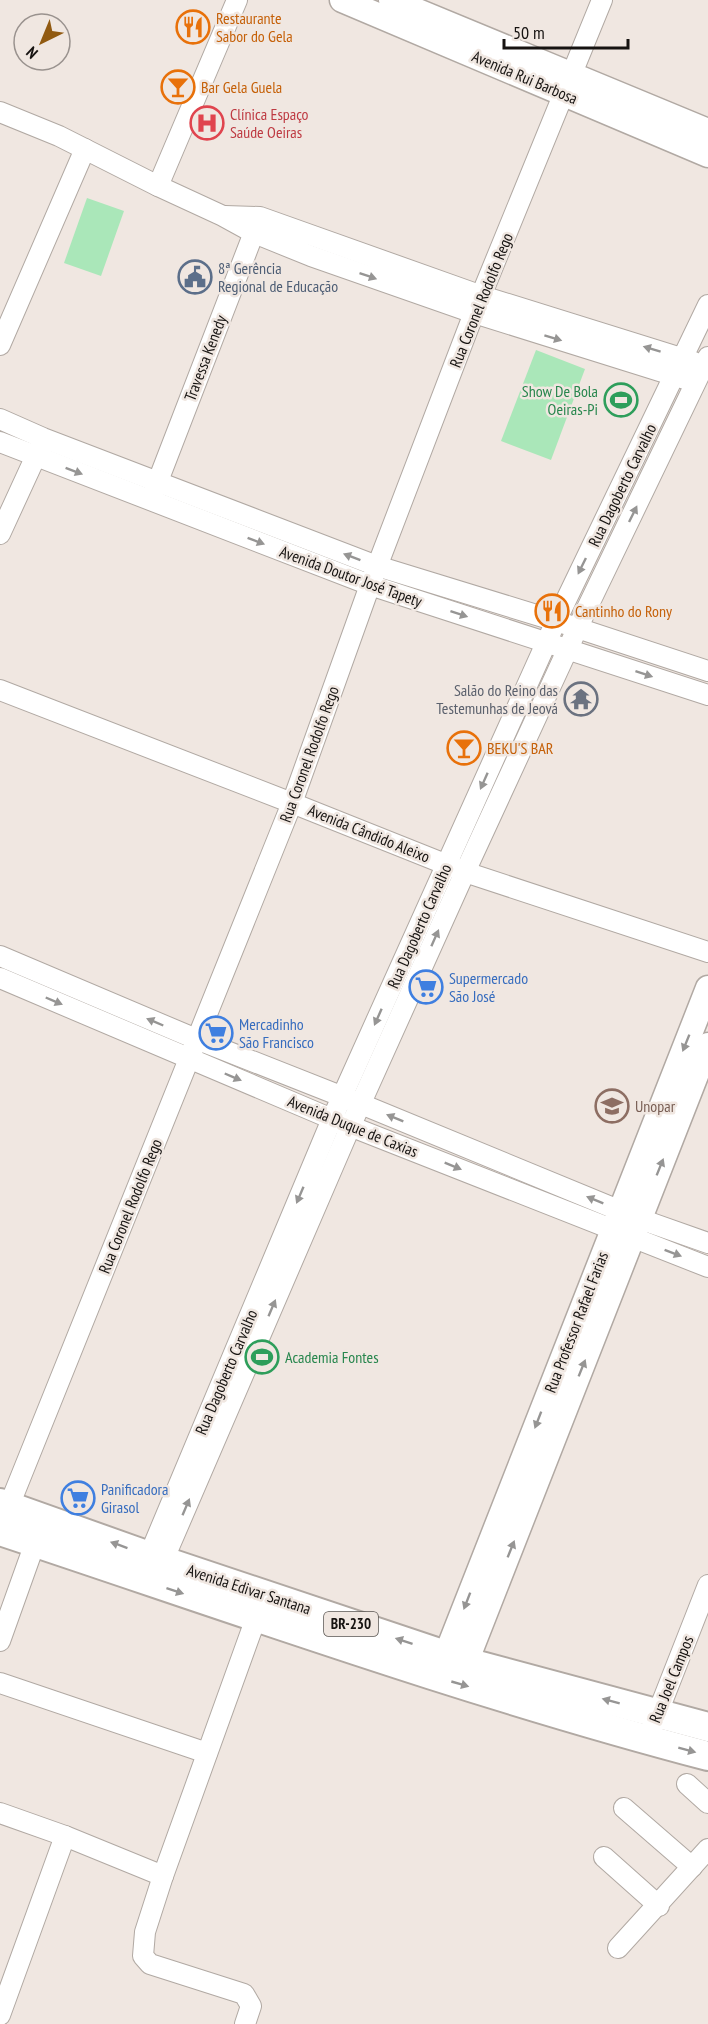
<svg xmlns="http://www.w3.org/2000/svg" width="708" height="2024" font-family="'PT Sans Narrow',sans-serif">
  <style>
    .green { fill: #aae7b9 }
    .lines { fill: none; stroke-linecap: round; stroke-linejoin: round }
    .minor-casing { stroke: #b1a9a3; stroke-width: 22 }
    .major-casing { stroke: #b1a9a3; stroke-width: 27 }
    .highway-casing { stroke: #b1a9a3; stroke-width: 32 }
    .minor { stroke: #fff; stroke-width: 20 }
    .major { stroke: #fff; stroke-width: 24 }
    .highway { stroke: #fff; stroke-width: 28 }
    .oneway { fill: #969594 }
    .labels { text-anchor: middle; stroke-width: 5; stroke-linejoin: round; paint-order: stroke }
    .shield { fill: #f0e7e1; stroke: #57534f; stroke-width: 1.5 }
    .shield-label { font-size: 15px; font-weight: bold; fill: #161311 }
    .food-label { font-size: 16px; fill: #c56008; stroke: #f0e7e1; text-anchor: start }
    .street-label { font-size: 16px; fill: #161311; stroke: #f0e7e1 }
    .health-label { font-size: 16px; fill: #be3a42; stroke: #f0e7e1; text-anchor: start }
    .service-label { font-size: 16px; fill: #4e5e75; stroke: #f0e7e1; text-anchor: start }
    .leisure-label { font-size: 16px; fill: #27864d; stroke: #f0e7e1; text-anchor: end }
    .worship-label { font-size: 16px; fill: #5b616d; stroke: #f0e7e1; text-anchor: end }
    .shop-label { font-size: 16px; fill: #366cbe; stroke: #f0e7e1; text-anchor: start }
    .education-label { font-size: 16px; fill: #785e54; stroke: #f0e7e1; text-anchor: start }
  </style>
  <rect width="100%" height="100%" fill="#f0e7e1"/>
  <g class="green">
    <polygon points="87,198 124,211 101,276 64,263"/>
    <polygon points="536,350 585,369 551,460 501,441"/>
  </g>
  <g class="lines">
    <g class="minor-casing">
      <g id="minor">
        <polyline points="0,112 59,136 158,186 223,216 254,233 311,256 474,313 685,379"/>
        <polyline points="158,186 237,0"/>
        <polyline points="225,216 260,217 482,296 694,362"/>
        <polyline points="0,345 85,149"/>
        <polyline points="0,419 43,438 377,566 556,621 708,671"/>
        <polyline points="0,442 370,585 708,695"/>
        <polyline points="153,494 258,222"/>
        <polyline points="0,534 40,447"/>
        <polyline points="0,690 292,803 465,872 708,952"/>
        <polyline points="0,956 196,1039 361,1104 640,1219 708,1243"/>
        <polyline points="0,978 332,1119 708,1267"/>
        <polyline points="9,1506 292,803 370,585 474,313 602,0"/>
        <polyline points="149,1556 332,1119 556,621 708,305"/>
        <polyline points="163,1561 351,1125 465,872 577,629 708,357"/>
        <polyline points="0,1641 35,1543"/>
        <polyline points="0,1683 207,1753"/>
        <polyline points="653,1725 708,1585"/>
        <polyline points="687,1784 708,1803"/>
        <polyline points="624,1808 692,1867"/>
        <polyline points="0,1813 65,1836 163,1876"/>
        <polyline points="604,1857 659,1906"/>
        <polyline points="618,1948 708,1849"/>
        <polyline points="0,2015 65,1836"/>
        <polyline points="245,2024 251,2006 244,1994 150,1964 143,1956 145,1932 163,1876 256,1618"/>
      </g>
    </g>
    <g class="major-casing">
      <g id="major">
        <polyline points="342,0 708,155"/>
        <polyline points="391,0 708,131"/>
        <polyline points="446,1655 708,988"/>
        <polyline points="466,1662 708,1045"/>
      </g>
    </g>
    <g class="highway-casing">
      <g id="highway">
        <polyline points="0,1503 149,1556 466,1662 708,1727"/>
        <path d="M0 1531C235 1609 468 1693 708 1756"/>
      </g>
    </g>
    <use href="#minor" class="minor"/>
    <use href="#major" class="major"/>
    <use href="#highway" class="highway"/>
  </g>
  <defs><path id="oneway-solid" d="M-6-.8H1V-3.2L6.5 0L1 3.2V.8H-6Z" transform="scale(1.5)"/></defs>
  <g class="oneway">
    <use href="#oneway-solid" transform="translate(368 276) rotate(19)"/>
    <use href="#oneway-solid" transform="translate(553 338) rotate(17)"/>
    <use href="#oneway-solid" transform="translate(652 349) rotate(-163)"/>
    <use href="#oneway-solid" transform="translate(74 471) rotate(21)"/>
    <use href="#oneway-solid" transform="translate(633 514) rotate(-64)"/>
    <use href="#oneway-solid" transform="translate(256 541) rotate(21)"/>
    <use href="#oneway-solid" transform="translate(352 557) rotate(-159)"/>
    <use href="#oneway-solid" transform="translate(582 566) rotate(116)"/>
    <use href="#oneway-solid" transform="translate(459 614) rotate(18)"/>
    <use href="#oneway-solid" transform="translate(644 674) rotate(18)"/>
    <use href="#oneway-solid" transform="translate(484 781) rotate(114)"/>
    <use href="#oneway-solid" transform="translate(435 938) rotate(-66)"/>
    <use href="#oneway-solid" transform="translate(54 1001) rotate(23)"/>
    <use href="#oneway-solid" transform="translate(378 1017) rotate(114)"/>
    <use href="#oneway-solid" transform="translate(155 1022) rotate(-157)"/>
    <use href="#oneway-solid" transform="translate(686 1043) rotate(112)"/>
    <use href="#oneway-solid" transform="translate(233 1077) rotate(23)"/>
    <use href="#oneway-solid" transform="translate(395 1118) rotate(-158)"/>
    <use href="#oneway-solid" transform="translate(453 1166) rotate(22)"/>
    <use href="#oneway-solid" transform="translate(660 1167) rotate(-68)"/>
    <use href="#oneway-solid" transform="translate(300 1195) rotate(113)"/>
    <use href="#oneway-solid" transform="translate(595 1200) rotate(-158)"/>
    <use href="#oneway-solid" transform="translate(673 1253) rotate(21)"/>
    <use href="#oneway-solid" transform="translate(272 1308) rotate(-67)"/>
    <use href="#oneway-solid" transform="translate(582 1368) rotate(-68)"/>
    <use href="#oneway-solid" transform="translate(538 1420) rotate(111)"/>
    <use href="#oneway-solid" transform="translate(186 1507) rotate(-67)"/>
    <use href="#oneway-solid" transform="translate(119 1545) rotate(-160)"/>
    <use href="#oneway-solid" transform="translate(511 1549) rotate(-68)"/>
    <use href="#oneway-solid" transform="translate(175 1591) rotate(18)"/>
    <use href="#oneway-solid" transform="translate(467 1601) rotate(111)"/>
    <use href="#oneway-solid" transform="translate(404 1641) rotate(-162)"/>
    <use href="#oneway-solid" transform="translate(460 1684) rotate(16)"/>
    <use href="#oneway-solid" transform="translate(611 1701) rotate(-165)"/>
    <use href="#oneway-solid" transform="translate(687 1750) rotate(15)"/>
  </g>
  <defs>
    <g id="restaurant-ring" transform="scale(1.725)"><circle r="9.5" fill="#f0e7e1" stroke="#e8710a" stroke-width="1.5"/><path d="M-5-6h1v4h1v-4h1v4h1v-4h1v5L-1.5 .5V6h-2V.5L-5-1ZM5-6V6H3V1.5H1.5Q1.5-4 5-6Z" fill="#e8710a"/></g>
    <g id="bar-ring" transform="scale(1.725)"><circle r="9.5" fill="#f0e7e1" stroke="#e8710a" stroke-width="1.5"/><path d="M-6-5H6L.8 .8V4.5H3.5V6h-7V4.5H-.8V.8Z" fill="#e8710a"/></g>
    <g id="hospital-ring" transform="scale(1.725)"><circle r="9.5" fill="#f0e7e1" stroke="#e0444e" stroke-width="1.5"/><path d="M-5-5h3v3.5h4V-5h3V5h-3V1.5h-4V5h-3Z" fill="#e0444e"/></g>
    <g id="civic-ring" transform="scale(1.725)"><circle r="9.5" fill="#f0e7e1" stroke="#5c6f8a" stroke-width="1.5"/><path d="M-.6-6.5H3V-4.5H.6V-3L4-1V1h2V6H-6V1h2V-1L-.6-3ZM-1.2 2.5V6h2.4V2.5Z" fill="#5c6f8a"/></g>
    <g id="stadium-ring" transform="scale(1.725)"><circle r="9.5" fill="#f0e7e1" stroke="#2e9e5b" stroke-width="1.5"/><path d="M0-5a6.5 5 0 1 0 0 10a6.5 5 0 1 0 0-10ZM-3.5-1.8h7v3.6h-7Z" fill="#2e9e5b"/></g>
    <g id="temple-ring" transform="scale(1.725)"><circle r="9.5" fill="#f0e7e1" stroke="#6b7280" stroke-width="1.5"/><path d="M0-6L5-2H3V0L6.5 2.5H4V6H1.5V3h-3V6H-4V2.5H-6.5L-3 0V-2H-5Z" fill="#6b7280"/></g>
    <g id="supermarket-ring" transform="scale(1.725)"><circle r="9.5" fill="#f0e7e1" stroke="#3f7fe0" stroke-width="1.5"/><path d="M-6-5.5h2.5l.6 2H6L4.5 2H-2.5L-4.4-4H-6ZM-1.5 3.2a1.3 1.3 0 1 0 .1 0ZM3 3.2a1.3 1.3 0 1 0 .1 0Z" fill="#3f7fe0"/></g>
    <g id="university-ring" transform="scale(1.725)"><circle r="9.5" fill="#f0e7e1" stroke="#8d6e63" stroke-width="1.5"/><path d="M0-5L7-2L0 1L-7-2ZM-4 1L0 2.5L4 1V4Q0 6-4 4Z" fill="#8d6e63"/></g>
  </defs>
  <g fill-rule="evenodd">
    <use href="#restaurant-ring" x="193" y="27"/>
    <use href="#bar-ring" x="178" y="87"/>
    <use href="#hospital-ring" x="207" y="123"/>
    <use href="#civic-ring" x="195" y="277"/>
    <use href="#stadium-ring" x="621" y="400"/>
    <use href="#restaurant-ring" x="552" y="611"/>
    <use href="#temple-ring" x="581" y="699"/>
    <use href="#bar-ring" x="464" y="748"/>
    <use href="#supermarket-ring" x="426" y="987"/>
    <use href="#supermarket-ring" x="216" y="1033"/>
    <use href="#university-ring" x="612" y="1106"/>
    <use href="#stadium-ring" x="262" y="1357"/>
    <use href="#supermarket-ring" x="78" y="1498"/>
  </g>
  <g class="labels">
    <rect class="shield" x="324" y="1612" width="54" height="24" rx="4.5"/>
    <g class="shield-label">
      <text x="351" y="1629">BR-230</text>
    </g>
    <g class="food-label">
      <text x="216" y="24">Restaurante<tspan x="216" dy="18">Sabor do Gela</tspan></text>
      <text x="201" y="93">Bar Gela Guela</text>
      <text x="575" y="617">Cantinho do Rony</text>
      <text x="487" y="754">BEKU'S BAR</text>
    </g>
    <g class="street-label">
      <text transform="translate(525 77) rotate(23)" y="6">Avenida Rui Barbosa</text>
      <text transform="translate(481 300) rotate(-68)" y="6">Rua Coronel Rodolfo Rego</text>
      <text transform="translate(205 358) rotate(-69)" y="6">Travessa Kenedy</text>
      <text transform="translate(622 485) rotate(-64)" y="6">Rua Dagoberto Carvalho</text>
      <text transform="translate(351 576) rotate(20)" y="6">Avenida Doutor José Tapety</text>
      <text transform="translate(309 754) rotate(-70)" y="6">Rua Coronel Rodolfo Rego</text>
      <text transform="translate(369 833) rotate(22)" y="6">Avenida Cândido Aleixo</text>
      <text transform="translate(419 926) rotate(-66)" y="6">Rua Dagoberto Carvalho</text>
      <text transform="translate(353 1126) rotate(22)" y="6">Avenida Duque de Caxias</text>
      <text transform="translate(130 1206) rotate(-68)" y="6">Rua Coronel Rodolfo Rego</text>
      <text transform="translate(576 1322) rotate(-69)" y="6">Rua Professor Rafael Farias</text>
      <text transform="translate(226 1372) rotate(-67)" y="6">Rua Dagoberto Carvalho</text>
      <text transform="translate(249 1589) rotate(18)" y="6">Avenida Edivar Santana</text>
      <text transform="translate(671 1679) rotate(-68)" y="6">Rua Joel Campos</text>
    </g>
    <g class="health-label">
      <text x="230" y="120">Clínica Espaço<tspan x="230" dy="18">Saúde Oeiras</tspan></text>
    </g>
    <g class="service-label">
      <text x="218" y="274">8ª Gerência<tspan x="218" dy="18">Regional de Educação</tspan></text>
    </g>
    <g class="leisure-label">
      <text x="598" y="397">Show De Bola<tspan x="598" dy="18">Oeiras-Pi</tspan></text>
      <text x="285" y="1363" text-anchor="start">Academia Fontes</text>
    </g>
    <g class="worship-label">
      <text x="558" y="696">Salão do Reino das<tspan x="558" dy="18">Testemunhas de Jeová</tspan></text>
    </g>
    <g class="shop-label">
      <text x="449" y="984">Supermercado<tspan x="449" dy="18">São José</tspan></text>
      <text x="239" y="1030">Mercadinho<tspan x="239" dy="18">São Francisco</tspan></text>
      <text x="101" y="1495">Panificadora<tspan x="101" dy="18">Girasol</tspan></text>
    </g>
    <g class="education-label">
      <text x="635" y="1112">Unopar</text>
    </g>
  </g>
  <g transform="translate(42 42) rotate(223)"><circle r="28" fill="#f0e7e1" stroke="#99928e" stroke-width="1.5"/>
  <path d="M0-4.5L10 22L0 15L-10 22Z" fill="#915a11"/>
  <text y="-9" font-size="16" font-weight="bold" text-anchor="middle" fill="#161311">N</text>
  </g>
  <path d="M504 39v9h124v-9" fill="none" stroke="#161311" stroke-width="3"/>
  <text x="513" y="39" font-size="18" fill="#161311" stroke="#f0e7e1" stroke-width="4.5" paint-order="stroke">50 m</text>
</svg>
